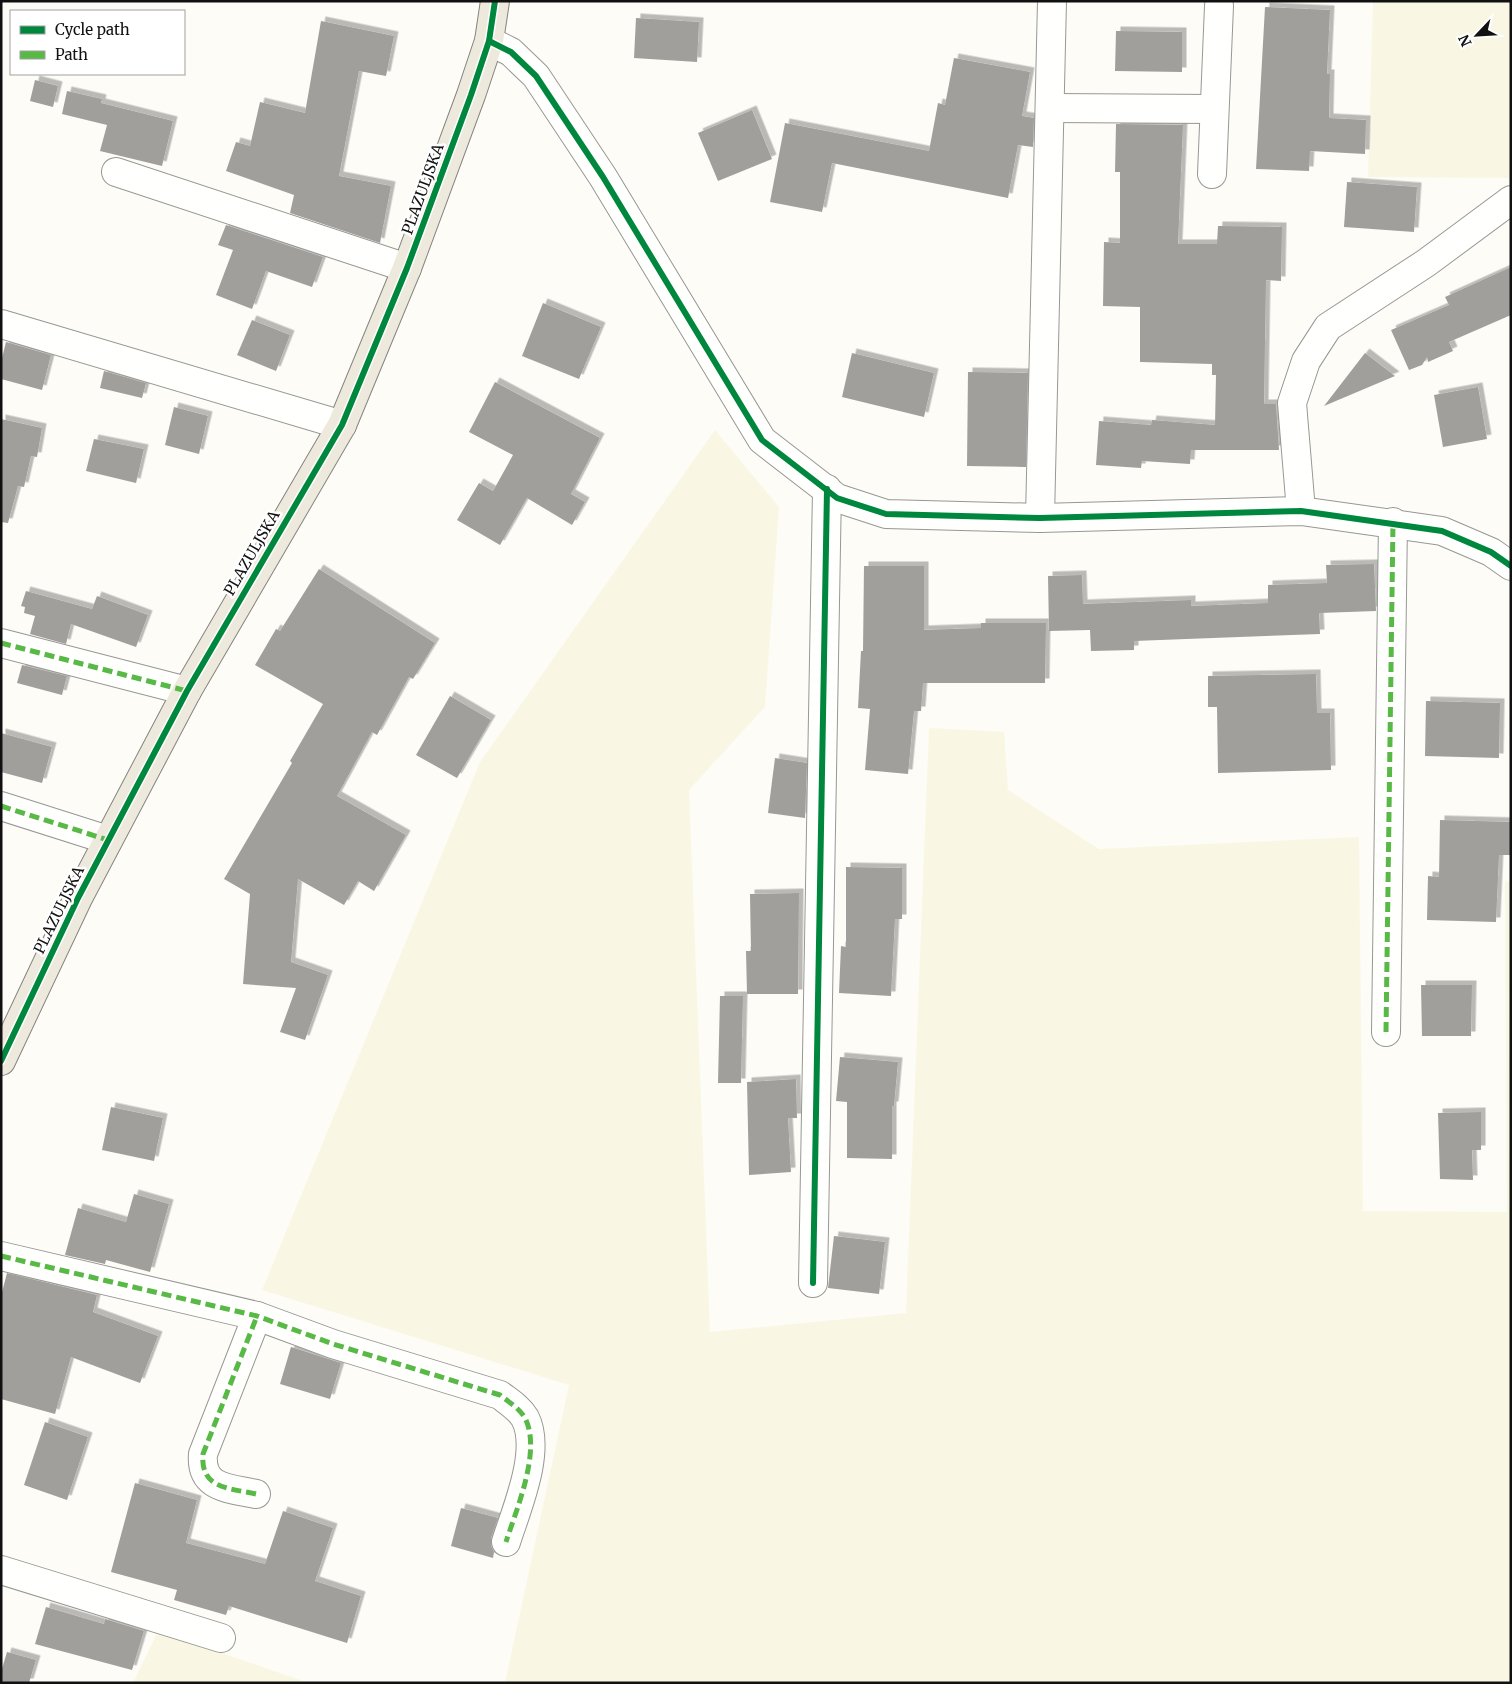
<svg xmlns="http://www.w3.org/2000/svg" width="1512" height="1684" font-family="Merriweather,serif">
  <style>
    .farmland { fill: #f9f7e4 }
    .building { fill: #a19f9c; filter: url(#shadow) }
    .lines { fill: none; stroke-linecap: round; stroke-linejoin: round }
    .minor-casing { stroke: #979795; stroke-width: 30 }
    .major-casing { stroke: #858482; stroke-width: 30 }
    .minor { stroke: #fffffe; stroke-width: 28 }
    .major { stroke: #ede9dc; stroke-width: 28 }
    .quiet { stroke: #58b947; stroke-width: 5; stroke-dasharray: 10 5; stroke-linecap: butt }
    .cycleway-casing { stroke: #fff; stroke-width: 9 }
    .cycleway { stroke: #00873e; stroke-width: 6 }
    .labels { text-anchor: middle; stroke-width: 5; stroke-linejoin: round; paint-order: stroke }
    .street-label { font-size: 15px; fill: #111; stroke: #fff }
  </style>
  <defs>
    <filter id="shadow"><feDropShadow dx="4.5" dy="-4.5" stdDeviation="0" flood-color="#0004"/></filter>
  </defs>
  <rect width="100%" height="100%" fill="#fdfcf7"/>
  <g class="farmland">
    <polygon points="1373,1 1511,1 1511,184 1508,178 1368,177"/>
    <polygon points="715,430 779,507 765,707 689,790 710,1332 906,1313 929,728 1004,732 1008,790 1099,849 1359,837 1363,1211 1507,1212 1505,881 1511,882 1511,1683 505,1683 569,1385 262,1290 480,762"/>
    <polygon points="158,1631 309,1683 133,1683"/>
  </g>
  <g class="building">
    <polygon points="1265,7 1330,10 1327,74 1330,74 1329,118 1366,120 1365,154 1310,151 1309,171 1256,169"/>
    <polygon points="636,18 699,22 697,62 634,58"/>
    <polygon points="321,21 394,36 386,76 359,71 339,176 391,186 380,243 290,213 294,195 226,171 236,142 250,146 260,102 305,113"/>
    <polygon points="1116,31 1182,32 1182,72 1115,71"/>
    <polygon points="954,58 1030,72 1022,116 1034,118 1033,147 1018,145 1008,198 832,163 822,212 770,202 785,123 929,151 938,103 945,105"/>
    <polygon points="35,80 58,86 53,107 30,101"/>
    <polygon points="67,91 102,99 101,103 173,121 162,166 100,151 107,125 62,114"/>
    <polygon points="752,110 772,159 718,181 698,133"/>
    <polygon points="1116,124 1183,125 1178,244 1217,244 1218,226 1282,227 1281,281 1266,280 1264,404 1276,404 1279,450 1191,450 1190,464 1142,461 1141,468 1096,465 1099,421 1151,425 1152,420 1215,425 1216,375 1212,375 1212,364 1140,362 1140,307 1103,306 1104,242 1120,243 1120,172 1115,172"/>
    <polygon points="1347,182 1417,187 1414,232 1344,227"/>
    <polygon points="226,225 323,257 312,287 266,271 252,309 216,295 233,250 218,245"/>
    <polygon points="1511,267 1511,315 1449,342 1453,351 1428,362 1427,357 1422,365 1409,370 1391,330 1449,305 1445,297"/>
    <polygon points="543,303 601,327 579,379 522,356"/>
    <polygon points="252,320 290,335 276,371 237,355"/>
    <polygon points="6,342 51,355 42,390 1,379 1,362"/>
    <polygon points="852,353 934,373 924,417 842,397"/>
    <polygon points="1365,353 1395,376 1324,406"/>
    <polygon points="104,371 146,383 142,398 100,388"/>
    <polygon points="968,372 1028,373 1026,467 967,466"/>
    <polygon points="495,382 600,438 571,494 585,502 572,525 527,498 500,545 457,520 479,483 493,491 513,455 469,432"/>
    <polygon points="1478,387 1487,439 1443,447 1434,395"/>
    <polygon points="174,407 208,416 199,454 165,445"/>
    <polygon points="1,419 42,428 37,457 31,456 24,487 18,486 8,523 1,522"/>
    <polygon points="94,439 144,449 136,483 86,471"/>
    <polygon points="1374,564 1376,611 1319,613 1320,634 1134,641 1134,650 1091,651 1090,630 1049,631 1048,576 1082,575 1083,604 1191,600 1191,606 1268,603 1268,585 1327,583 1326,565"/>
    <polygon points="864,566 924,566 924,630 981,628 981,623 1046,623 1045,683 923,683 921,711 914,711 908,774 865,770 870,709 858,708 861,651 863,651"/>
    <polygon points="319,569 435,643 413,679 409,677 377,735 372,732 337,796 406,835 374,891 358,881 344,905 298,879 291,962 328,975 305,1040 280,1032 296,988 243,984 250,894 224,879 292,763 290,761 323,704 255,665 276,629 280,631"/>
    <polygon points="26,591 92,609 97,596 148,615 136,647 71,624 66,644 30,634 35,616 24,613 25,607 21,606"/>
    <polygon points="22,665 67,676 62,695 17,683"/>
    <polygon points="1316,674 1317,713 1330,713 1331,770 1218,773 1217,707 1208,707 1208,676"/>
    <polygon points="450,696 491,720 457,778 416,755"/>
    <polygon points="1426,701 1500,703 1499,758 1425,756"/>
    <polygon points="1,733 52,747 42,783 1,772"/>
    <polygon points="775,758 807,763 805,818 768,813"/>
    <polygon points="1440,820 1511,822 1510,855 1499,855 1496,922 1427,920 1428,876 1439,877"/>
    <polygon points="846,867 902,868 902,919 895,919 891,996 839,993 841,946 846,947"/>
    <polygon points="799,893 798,994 747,994 746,951 751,951 750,894"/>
    <polygon points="1421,985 1472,985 1471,1036 1422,1036"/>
    <polygon points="720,996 743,996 741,1083 718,1083"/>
    <polygon points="840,1057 898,1062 894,1106 892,1106 892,1159 847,1158 847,1102 836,1101"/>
    <polygon points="796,1079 797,1118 788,1118 791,1172 749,1175 747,1082"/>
    <polygon points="111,1107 163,1118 154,1161 102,1150"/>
    <polygon points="1481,1112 1481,1150 1472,1150 1473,1180 1440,1179 1438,1113"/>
    <polygon points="134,1194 169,1204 150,1272 106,1260 105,1264 65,1255 78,1208 126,1222"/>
    <polygon points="834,1236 885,1242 879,1294 828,1288"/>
    <polygon points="7,1273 97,1295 93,1312 158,1336 140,1383 71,1357 55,1414 1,1399 1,1296"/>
    <polygon points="291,1347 341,1363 330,1399 280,1384"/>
    <polygon points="45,1422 88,1437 67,1500 24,1485"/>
    <polygon points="135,1483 197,1500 186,1543 265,1564 283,1511 333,1528 315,1581 361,1596 347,1643 229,1606 226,1615 174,1600 177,1590 111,1572"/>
    <polygon points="461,1508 498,1518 491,1538 491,1546 494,1552 493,1558 451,1546"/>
    <polygon points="46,1607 104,1624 105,1619 144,1631 132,1670 35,1644"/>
    <polygon points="7,1652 36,1660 29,1683 1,1683 1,1672"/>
  </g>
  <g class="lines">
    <g class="minor-casing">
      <g id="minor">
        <polyline points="489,41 511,52 536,76 603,177 762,440 837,498 886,514 1040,518 1301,511 1442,531 1491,552 1511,566"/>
        <polyline points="1050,108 1214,109"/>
        <polyline points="116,172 407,268"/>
        <polyline points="1212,174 1219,6"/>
        <polyline points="1,324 342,425"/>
        <polyline points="1301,511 1292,403 1306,361 1328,327 1426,263 1511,200"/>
        <polyline points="1040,518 1052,1"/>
        <polyline points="1,643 187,691"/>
        <polyline points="1,806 108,840"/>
        <polyline points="1386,1032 1393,522"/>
        <path d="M1 1256 257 1316 333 1344 500 1395C509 1402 519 1408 525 1418 542 1451 516 1510 506 1542"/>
        <polyline points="813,1283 827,489"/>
        <path d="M256 1494C229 1488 200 1489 203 1454L257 1316"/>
        <polyline points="1,1570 221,1638"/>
      </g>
    </g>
    <g class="major-casing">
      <polyline id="major" points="1,1061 78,898 187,691 342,425 407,268 471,95 489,41 495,1"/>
    </g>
    <use href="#minor" class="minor"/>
    <use href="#major" class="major"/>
    <g class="quiet">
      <polyline points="1,643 187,691"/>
      <polyline points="1,806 108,840"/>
      <polyline points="1386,1032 1393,522"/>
      <path d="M1 1256 257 1316 333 1344 500 1395C509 1402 519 1408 525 1418 542 1451 516 1510 506 1542"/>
      <path d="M256 1494C229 1488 200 1489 203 1454L257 1316"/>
    </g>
    <g class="cycleway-casing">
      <g id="cycleway">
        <polyline points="489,41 511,52 536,76 603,177 762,440 837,498 886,514 1040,518 1301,511 1442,531 1491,552 1511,566"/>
        <polyline points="1,1061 78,898 187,691 342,425 407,268 471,95 489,41 495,1"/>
        <polyline points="813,1283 827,489"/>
      </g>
    </g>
    <use href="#cycleway" class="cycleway"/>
  </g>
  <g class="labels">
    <g class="street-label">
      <text transform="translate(423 189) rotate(-70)" y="5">PLAZULJSKA</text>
      <text transform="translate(252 553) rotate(-60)" y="5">PLAZULJSKA</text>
      <text transform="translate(59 910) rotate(-64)" y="5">PLAZULJSKA</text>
    </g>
  </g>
  <rect width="1512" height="1684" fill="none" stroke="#111111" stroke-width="5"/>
  <rect x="10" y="10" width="175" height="65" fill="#ffffff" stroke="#a0a0a0"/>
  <rect x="20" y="26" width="25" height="8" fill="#00873e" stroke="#a0a0a0"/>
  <text x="55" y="35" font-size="15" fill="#111111">Cycle path</text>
  <rect x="20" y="51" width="25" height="8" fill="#58b947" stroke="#a0a0a0"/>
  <text x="55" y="60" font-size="15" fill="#111111">Path</text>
  <g transform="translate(1477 35) rotate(245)" stroke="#ffffff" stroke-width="4" paint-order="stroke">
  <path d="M0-4L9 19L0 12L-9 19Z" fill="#111111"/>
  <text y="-8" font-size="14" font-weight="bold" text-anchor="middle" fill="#111111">N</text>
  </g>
</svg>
